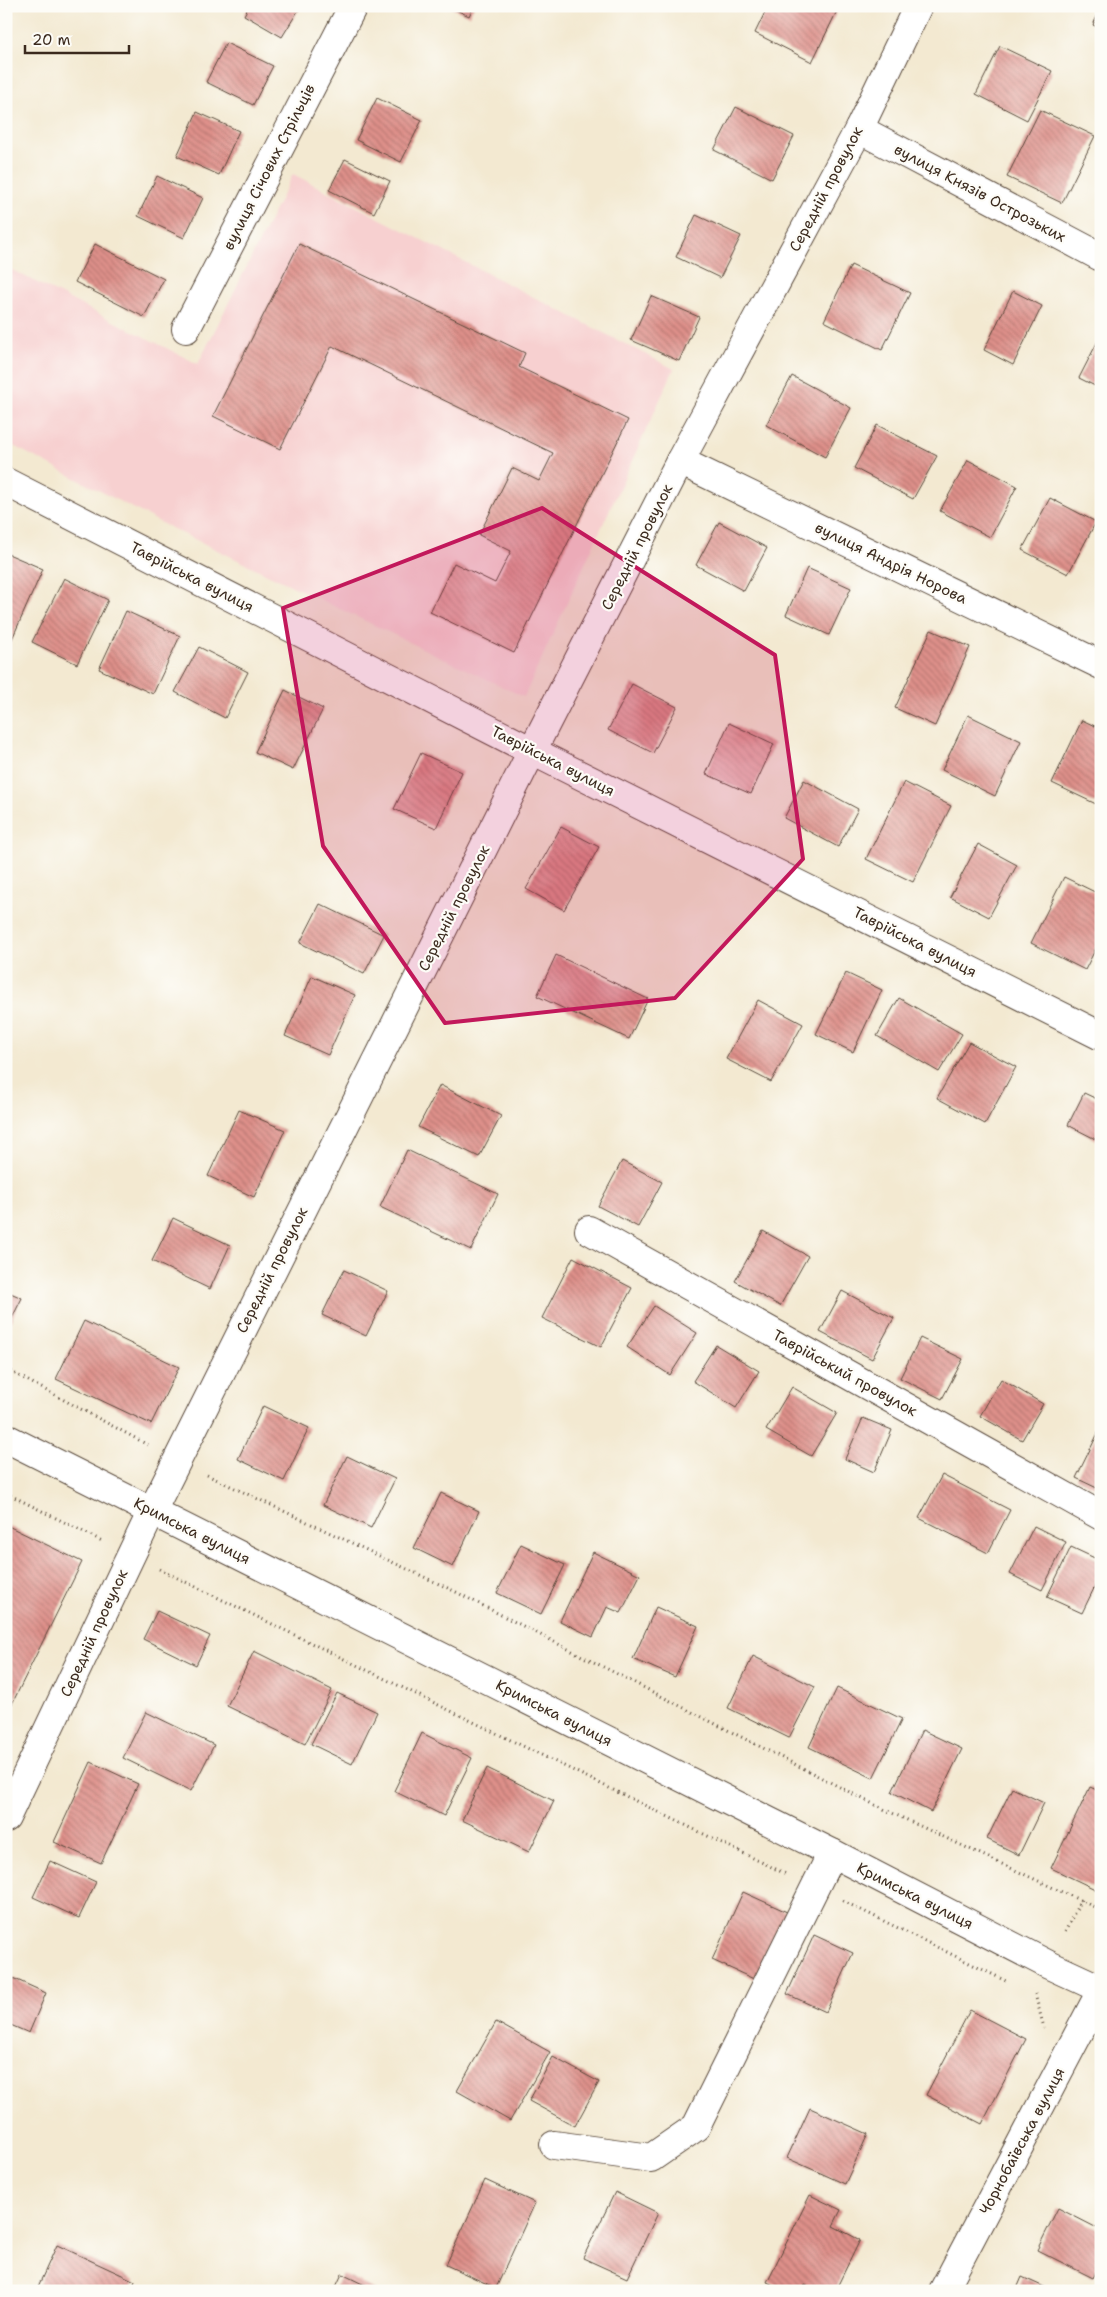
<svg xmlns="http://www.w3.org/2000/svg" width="1107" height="2297" font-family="'Shantell Sans',sans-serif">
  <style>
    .built { fill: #f7d0d0 }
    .building { fill: url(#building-back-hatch) }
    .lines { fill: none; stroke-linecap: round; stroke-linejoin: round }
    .minor-casing { stroke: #574739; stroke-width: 30 }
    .path { stroke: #574739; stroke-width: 3; stroke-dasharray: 1 4; stroke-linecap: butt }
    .minor { stroke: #fff; stroke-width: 28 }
    .marked { fill: #c2185b; fill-opacity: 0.2; stroke: #c2185b; stroke-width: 4; stroke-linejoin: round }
    .labels { text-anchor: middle; stroke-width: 4.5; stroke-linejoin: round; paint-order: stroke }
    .street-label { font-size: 15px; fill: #3b2a1e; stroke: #fdfcf7 }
  </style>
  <defs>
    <pattern id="building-back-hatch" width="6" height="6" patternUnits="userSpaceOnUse" patternTransform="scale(1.25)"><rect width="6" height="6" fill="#de908a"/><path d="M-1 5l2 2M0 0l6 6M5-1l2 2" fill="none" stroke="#b57670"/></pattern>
  </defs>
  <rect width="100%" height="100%" fill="#fdfcf7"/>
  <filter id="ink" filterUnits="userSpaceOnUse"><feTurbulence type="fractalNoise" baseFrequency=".02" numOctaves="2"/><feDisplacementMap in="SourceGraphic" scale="10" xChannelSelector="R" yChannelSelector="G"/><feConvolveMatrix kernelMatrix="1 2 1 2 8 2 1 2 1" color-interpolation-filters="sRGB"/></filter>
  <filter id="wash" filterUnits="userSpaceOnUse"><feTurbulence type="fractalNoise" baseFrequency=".0096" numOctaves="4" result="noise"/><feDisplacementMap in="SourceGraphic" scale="20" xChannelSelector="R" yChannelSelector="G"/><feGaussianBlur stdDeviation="1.12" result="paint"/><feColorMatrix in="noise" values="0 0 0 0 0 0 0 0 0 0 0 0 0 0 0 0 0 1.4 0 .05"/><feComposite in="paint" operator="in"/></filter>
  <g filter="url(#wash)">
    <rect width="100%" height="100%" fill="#f3e9d1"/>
    <polygon class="built" points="293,174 674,369 524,697 167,526 6,442 6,267 198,364"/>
    <g id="blocks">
      <g class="building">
        <polygon points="249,6 301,6 282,37 244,15"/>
        <polygon points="448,6 474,6 469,16"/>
        <polygon points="768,6 828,6 837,11 812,62 755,33"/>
        <polygon points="1101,8 1101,29 1093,25"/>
        <polygon points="226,43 273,66 253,105 206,82"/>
        <polygon points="1000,46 1052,71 1027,120 976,94"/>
        <polygon points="377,98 422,120 401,162 356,140"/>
        <polygon points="736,107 794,136 772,179 714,150"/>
        <polygon points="1040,110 1095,136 1062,203 1007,177"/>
        <polygon points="197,112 239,131 219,175 177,156"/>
        <polygon points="345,159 390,181 374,213 329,190"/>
        <polygon points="157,176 203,198 184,238 138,216"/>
        <polygon points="696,215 741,236 720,278 676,257"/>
        <polygon points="95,244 164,279 144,317 75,282"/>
        <polygon points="299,244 525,353 519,367 628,420 514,653 430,612 454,563 495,583 511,551 479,535 512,468 539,481 553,453 332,346 280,449 213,416"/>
        <polygon points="851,265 910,293 882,350 824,321"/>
        <polygon points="1013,291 1042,306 1013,365 984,350"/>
        <polygon points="651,296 699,317 679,361 631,340"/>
        <polygon points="1101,335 1101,389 1079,378"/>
        <polygon points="792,376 851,408 825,457 766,425"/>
        <polygon points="877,425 937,456 913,499 854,468"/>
        <polygon points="968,460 1017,486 990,537 940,511"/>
        <polygon points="1050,498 1096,522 1068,574 1022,550"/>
        <polygon points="719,522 767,548 744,591 696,565"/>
        <polygon points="6,553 43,569 8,648 6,647"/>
        <polygon points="807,568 851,588 829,635 786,615"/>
        <polygon points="64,578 108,600 77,664 32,642"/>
        <polygon points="126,611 180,636 153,694 99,669"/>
        <polygon points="931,630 970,647 935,726 895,708"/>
        <polygon points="199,647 248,672 225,718 175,692"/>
        <polygon points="632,684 677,707 653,753 608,730"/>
        <polygon points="285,690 323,709 293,770 255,752"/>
        <polygon points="968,715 1021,741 995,796 942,770"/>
        <polygon points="1082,720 1101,729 1101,796 1096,804 1052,783"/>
        <polygon points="729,723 774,744 751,794 706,774"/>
        <polygon points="421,753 462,772 436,828 394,809"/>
        <polygon points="804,780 858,809 838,847 784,818"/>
        <polygon points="904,782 951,806 913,882 866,859"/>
        <polygon points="561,827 599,847 564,910 526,889"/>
        <polygon points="978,844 1017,865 989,917 950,897"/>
        <polygon points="1064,877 1101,895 1101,938 1085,970 1031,943"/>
        <polygon points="320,904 384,935 364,974 300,943"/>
        <polygon points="556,955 648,999 629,1039 537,996"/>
        <polygon points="846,973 882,990 853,1052 816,1034"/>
        <polygon points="312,976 355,995 328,1055 285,1036"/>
        <polygon points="899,998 962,1034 939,1072 877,1036"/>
        <polygon points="758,1000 803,1024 771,1082 726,1059"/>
        <polygon points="969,1042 1016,1067 985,1124 937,1098"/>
        <polygon points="440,1085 501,1116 479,1157 418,1127"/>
        <polygon points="1084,1093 1101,1101 1101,1142 1068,1125"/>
        <polygon points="239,1110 285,1130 254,1197 208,1176"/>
        <polygon points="407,1150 498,1194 471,1250 380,1207"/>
        <polygon points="622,1161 662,1182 638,1227 598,1206"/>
        <polygon points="173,1218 230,1245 210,1289 152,1261"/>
        <polygon points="763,1231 808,1256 780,1306 735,1281"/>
        <polygon points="573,1257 632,1288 601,1347 542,1318"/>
        <polygon points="344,1270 388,1291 366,1336 322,1315"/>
        <polygon points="6,1291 22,1298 6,1330"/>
        <polygon points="842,1291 894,1318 872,1359 820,1332"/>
        <polygon points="654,1306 697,1333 670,1375 627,1347"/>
        <polygon points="84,1321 179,1367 151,1424 56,1379"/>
        <polygon points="920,1338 963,1359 942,1399 900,1378"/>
        <polygon points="716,1345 759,1371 736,1408 693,1381"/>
        <polygon points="1001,1379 1043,1404 1022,1440 980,1416"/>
        <polygon points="792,1387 837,1413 811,1456 766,1430"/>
        <polygon points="263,1406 309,1428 284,1481 238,1459"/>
        <polygon points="863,1418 892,1430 874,1472 845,1459"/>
        <polygon points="1101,1427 1101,1490 1076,1478"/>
        <polygon points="347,1456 395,1479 371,1528 323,1505"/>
        <polygon points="942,1475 1010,1510 988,1553 919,1518"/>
        <polygon points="441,1493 479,1511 453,1567 414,1548"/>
        <polygon points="6,1525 82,1562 6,1716"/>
        <polygon points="1034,1526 1066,1542 1042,1590 1010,1574"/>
        <polygon points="521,1544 565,1565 541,1614 497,1593"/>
        <polygon points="1071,1547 1101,1561 1101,1574 1082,1613 1047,1597"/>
        <polygon points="593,1552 640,1575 621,1613 607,1607 593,1637 560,1621"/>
        <polygon points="656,1607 698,1626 675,1677 633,1659"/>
        <polygon points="157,1611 210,1636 196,1665 143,1639"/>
        <polygon points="254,1651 332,1690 305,1744 227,1706"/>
        <polygon points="753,1656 815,1687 789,1738 728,1708"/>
        <polygon points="837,1688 902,1719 873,1778 809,1747"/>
        <polygon points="337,1693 377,1712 352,1764 311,1744"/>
        <polygon points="146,1712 214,1745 191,1791 123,1758"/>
        <polygon points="922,1730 962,1749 931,1812 892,1792"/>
        <polygon points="422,1733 472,1758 444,1816 394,1791"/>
        <polygon points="91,1762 138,1784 101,1863 54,1842"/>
        <polygon points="487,1768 554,1801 529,1852 462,1820"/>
        <polygon points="1090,1787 1101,1792 1101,1884 1097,1890 1051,1868"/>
        <polygon points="1012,1788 1044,1803 1019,1855 987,1839"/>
        <polygon points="50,1861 96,1882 79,1918 33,1897"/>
        <polygon points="743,1892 787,1912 756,1980 712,1960"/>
        <polygon points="814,1935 853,1953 826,2012 787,1994"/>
        <polygon points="6,1975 46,1993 29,2033 6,2023"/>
        <polygon points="970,2010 1026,2039 982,2124 926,2095"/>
        <polygon points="496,2022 550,2052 510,2121 457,2091"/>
        <polygon points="553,2057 599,2082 575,2126 529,2101"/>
        <polygon points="810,2108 868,2134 845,2184 787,2158"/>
        <polygon points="485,2180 535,2203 496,2288 446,2265"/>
        <polygon points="615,2192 658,2213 627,2278 583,2258"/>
        <polygon points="810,2195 841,2210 833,2226 860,2240 835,2291 817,2291 805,2285 802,2291 786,2291 767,2282"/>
        <polygon points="1058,2208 1101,2230 1101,2263 1093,2278 1037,2250"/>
        <polygon points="57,2245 135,2281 131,2291 36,2291"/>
        <polygon points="342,2274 377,2291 334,2291"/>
        <polygon points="1022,2277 1053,2291 1016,2291"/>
      </g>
    </g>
  </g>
  <g filter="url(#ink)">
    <use href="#blocks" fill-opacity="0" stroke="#574739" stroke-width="1"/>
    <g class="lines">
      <g class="minor-casing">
        <g id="minor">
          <polyline points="859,129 1101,257"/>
          <polyline points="186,329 353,6"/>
          <polyline points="680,461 1101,665"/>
          <polyline points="6,482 532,751 1101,1036"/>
          <polyline points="589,1230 1101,1516"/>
          <polyline points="6,1438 832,1853 1049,1965 1101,1989"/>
          <polyline points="6,1818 152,1511 532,751 680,461 859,129 918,6"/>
          <polyline points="554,2145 651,2158 696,2127 832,1853"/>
          <polyline points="943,2291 1101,1991"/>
        </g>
      </g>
      <g class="path">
        <polyline points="6,1369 150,1446"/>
        <polyline points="207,1475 454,1591 877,1806 1101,1910"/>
        <polyline points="6,1493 102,1541"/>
        <polyline points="159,1569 788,1875"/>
        <polyline points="843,1901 1008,1982"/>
        <polyline points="1065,1932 1081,1899"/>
        <polyline points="1035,1994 1044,2028"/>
      </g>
      <use href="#minor" class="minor"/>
    </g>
  </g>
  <path class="marked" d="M542 508 775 655 803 859 675 998 445 1023 323 846 283 608Z"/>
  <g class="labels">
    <g class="street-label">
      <text transform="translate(269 167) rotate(-63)" y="5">вулиця Січових Стрільців</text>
      <text transform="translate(826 189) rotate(-62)" y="5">Середній провулок</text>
      <text transform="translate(980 193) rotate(28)" y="5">вулиця Князів Острозьких</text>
      <text transform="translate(637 547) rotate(-63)" y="5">Середній провулок</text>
      <text transform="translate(891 563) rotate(26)" y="5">вулиця Андрія Норова</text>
      <text transform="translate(192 577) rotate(27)" y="5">Таврійська вулиця</text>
      <text transform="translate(553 761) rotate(27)" y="5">Таврійська вулиця</text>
      <text transform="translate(454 908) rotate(-63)" y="5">Середній провулок</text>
      <text transform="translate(915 942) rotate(27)" y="5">Таврійська вулиця</text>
      <text transform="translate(272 1270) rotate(-63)" y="5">Середній провулок</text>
      <text transform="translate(845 1373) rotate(29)" y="5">Таврійський провулок</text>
      <text transform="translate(192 1531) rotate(27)" y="5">Кримська вулиця</text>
      <text transform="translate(94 1633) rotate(-65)" y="5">Середній провулок</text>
      <text transform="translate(554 1713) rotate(27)" y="5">Кримська вулиця</text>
      <text transform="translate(915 1896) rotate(27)" y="5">Кримська вулиця</text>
      <text transform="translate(1022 2141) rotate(-62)" y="5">Чорнобаївська вулиця</text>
    </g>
  </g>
  <rect width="1107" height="2297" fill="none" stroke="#fdfcf7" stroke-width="25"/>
  <path d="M25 45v8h104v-8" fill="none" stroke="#3b2a1e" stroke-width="2.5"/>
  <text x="32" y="45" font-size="15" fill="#3b2a1e" stroke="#fdfcf7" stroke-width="4" paint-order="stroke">20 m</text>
</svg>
